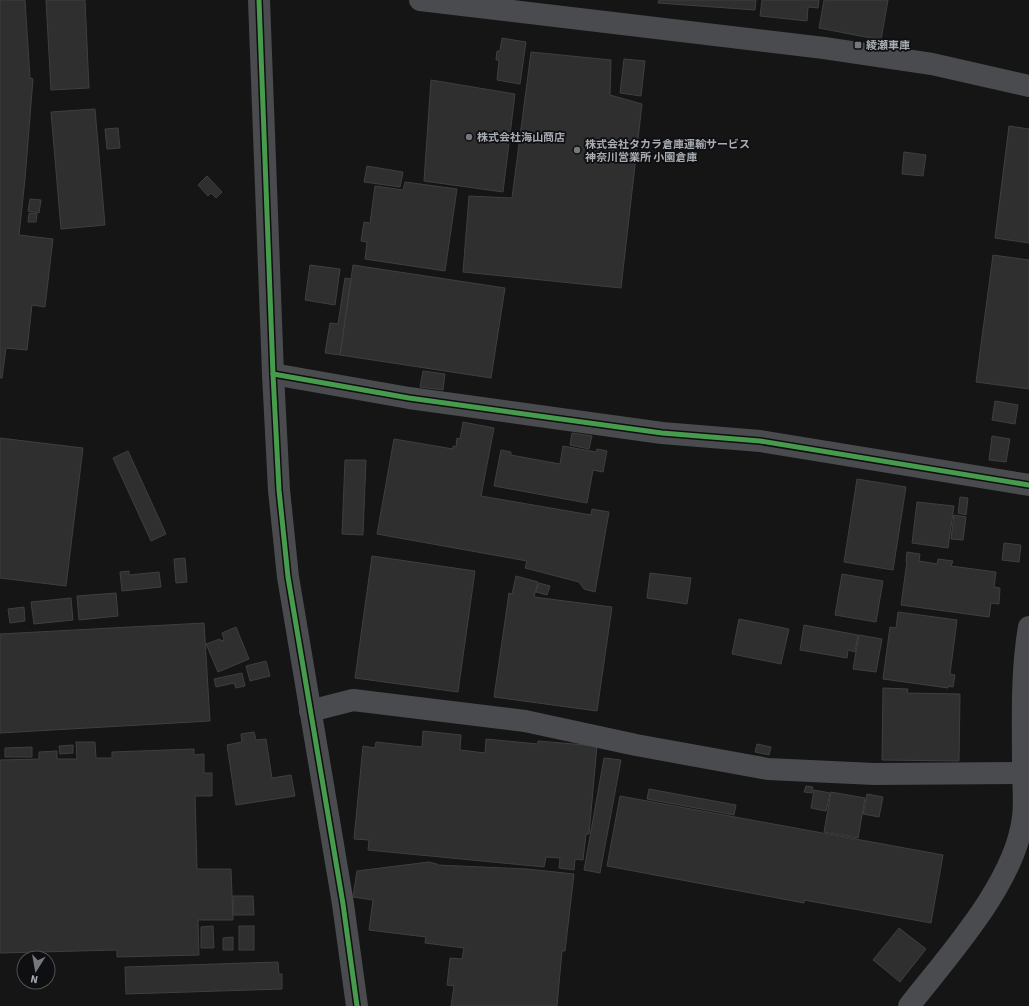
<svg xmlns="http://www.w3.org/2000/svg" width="1029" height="1006" font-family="'Source Sans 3','Noto Sans JP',sans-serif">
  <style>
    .building { fill: #2f2f30; stroke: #3e3f41 }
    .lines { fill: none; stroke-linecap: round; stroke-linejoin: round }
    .minor { stroke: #4a4b4e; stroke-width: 22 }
    .cycleway-casing { stroke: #0f0f11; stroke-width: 8 }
    .cycleway { stroke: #469c4c; stroke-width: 5 }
    .poi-dot { fill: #75787c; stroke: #0f0f11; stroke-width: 1.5 }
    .labels { text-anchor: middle; stroke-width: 3.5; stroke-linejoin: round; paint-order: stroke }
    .poi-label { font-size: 11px; font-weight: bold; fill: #a8adb4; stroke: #0f0f11; text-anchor: start }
  </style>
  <rect width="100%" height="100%" fill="#151515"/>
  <g class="building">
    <polygon points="0,0 25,0 30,78 33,79 25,179 19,235 53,239 45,307 32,305 27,350 6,348 2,378 0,378"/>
    <polygon points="46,0 85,0 89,88 51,90"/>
    <polygon points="659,0 756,0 755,10 658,3"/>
    <polygon points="762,0 819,0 818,8 808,7 807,21 760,16"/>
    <polygon points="824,0 888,0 881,40 819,28"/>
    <polygon points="502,38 526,42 520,84 497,80 499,60 496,60 497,51 500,51"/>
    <polygon points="531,52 611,60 610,95 642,104 621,288 463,272 469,196 512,198"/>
    <polygon points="624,59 645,61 641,96 620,93"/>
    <polygon points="431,80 515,94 503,192 424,181"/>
    <polygon points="95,109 105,225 61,229 51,112"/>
    <polygon points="1009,126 1029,129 1029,243 995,238"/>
    <polygon points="118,128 120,148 107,149 105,129"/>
    <polygon points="904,152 926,155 923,176 902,174"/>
    <polygon points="367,166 403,172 400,187 364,182"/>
    <polygon points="207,176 222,192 216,198 211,193 208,196 198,185"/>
    <polygon points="405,182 457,189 445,271 365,259 367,242 361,241 364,222 370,223 375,186 403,190"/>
    <polygon points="30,199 41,200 39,213 28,211"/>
    <polygon points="29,213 37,214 36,222 28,222"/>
    <polygon points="993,255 1029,260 1029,389 976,382"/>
    <polygon points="310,265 340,269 335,305 305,300"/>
    <polygon points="353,265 505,288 491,378 340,355"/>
    <polygon points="345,278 351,279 340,355 325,353 330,323 338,324"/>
    <polygon points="423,371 445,374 443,390 420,387"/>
    <polygon points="995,401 1018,405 1015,424 992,420"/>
    <polygon points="463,422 494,428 481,496 591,515 592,509 609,512 595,592 584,589 579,582 525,568 527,561 377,534 394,439 453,449 453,446 456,447 457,438 460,439"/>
    <polygon points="572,433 592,436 589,449 570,445"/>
    <polygon points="992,436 1010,439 1006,462 989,460"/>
    <polygon points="0,438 83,448 66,586 0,578"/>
    <polygon points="563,446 596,452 597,449 607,451 603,472 593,470 587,503 494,486 501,450 511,452 511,455 560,464"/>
    <polygon points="128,451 166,534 151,541 113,458"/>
    <polygon points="345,460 366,460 363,535 342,534"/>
    <polygon points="857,479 906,487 893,570 844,562"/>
    <polygon points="960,497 968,498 966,515 958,513"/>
    <polygon points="917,502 954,506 948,548 912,543"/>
    <polygon points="954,515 966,517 963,540 951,539"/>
    <polygon points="1004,543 1021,545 1019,562 1002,560"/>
    <polygon points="907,552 920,554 919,561 937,564 938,559 953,561 951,566 996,572 994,587 1000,588 999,604 991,603 989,617 901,605 907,561 906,561"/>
    <polygon points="372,556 475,571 458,692 355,678"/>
    <polygon points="185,558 187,582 176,583 174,559"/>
    <polygon points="129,571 129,575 159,572 161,587 122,591 120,572"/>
    <polygon points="650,573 691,578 687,604 647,598"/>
    <polygon points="842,574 883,581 876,622 835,615"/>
    <polygon points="516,576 538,582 534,597 612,607 597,711 494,697 509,593 512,594"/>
    <polygon points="539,583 550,586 547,595 536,592"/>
    <polygon points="116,593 118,616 79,620 77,596"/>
    <polygon points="71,598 73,620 34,624 31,602"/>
    <polygon points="24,607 25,621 10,623 8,609"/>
    <polygon points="898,612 957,620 950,674 955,675 953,687 948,686 948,688 883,679 890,627 896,628"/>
    <polygon points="739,619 789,629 781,664 732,654"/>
    <polygon points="204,623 210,721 0,733 0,634"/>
    <polygon points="804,625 858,635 855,652 848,650 847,658 800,650"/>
    <polygon points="236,627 249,659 218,672 206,644 220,639 221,641 224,640 222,633"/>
    <polygon points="859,635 882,639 876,672 853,669"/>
    <polygon points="266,661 270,676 250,681 246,666"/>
    <polygon points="242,673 245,686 236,688 234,683 216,687 214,679"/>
    <polygon points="883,688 908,689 907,693 960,694 959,761 882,760"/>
    <polygon points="423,731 461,735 460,750 485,753 486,739 538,744 538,741 597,746 589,834 586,834 583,860 575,859 574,870 559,868 560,858 546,857 544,867 368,850 369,840 354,839 363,746 375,748 376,742 422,747"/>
    <polygon points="254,732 256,740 266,739 272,778 291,775 295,796 236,805 227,745 242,742 241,734"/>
    <polygon points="76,742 95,742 96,758 112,758 112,752 194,749 194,755 204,754 204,773 212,773 212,796 195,796 197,869 231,869 233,920 198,920 199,955 117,957 117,950 0,953 0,760 39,759 39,752 57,751 57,759 77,759"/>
    <polygon points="757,744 771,747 769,755 755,752"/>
    <polygon points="73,745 73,753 60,754 59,746"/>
    <polygon points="32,747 32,757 5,757 5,748"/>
    <polygon points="604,758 621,760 600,873 584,870"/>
    <polygon points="806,786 813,787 812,793 804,792"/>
    <polygon points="649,789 736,805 734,815 647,799"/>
    <polygon points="814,790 830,793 826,811 811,808"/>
    <polygon points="831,792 865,798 858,838 824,832"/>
    <polygon points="867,794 883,797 879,817 863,814"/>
    <polygon points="620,796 943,855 931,923 804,900 804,903 607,866"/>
    <polygon points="429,862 437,864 437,865 527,869 574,874 565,951 562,951 557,1006 451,1006 454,986 447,985 450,958 462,959 464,948 425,943 426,937 369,930 373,900 353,897 357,871"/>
    <polygon points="233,896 253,896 254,915 233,915"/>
    <polygon points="213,926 214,948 201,948 201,927"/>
    <rect x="239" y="926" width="15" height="24"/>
    <polygon points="899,928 926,949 900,982 873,960"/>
    <polygon points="233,937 233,950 223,950 223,938"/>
    <polygon points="278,962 279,974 282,974 282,989 126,994 125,967"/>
  </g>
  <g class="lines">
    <g class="minor">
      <polyline points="259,0 273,374 279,490 288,577 343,904 357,1006"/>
      <polyline points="420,0 824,48 932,64 1029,86"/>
      <polyline points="273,374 409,398 662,433 760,441 1029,485"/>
      <polyline points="310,711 353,700 525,721 636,745 768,769 874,774 1023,773"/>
      <path d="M909 1006C948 956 1016 882 1023 817 1025 801 1023 784 1023 768 1023 721 1021 673 1029 627"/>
    </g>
    <g class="cycleway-casing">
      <g id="cycleway">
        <polyline points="259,0 273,374 279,490 288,577 343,904 357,1006"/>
        <polyline points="273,374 409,398 662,433 760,441 1029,485"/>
      </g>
    </g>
    <use href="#cycleway" class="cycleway"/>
  </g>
  <g class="poi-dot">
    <rect x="854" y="41" width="8" height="8" rx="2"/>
    <circle cx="469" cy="137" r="4"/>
    <circle cx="577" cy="150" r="4"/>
  </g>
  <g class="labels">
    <g class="poi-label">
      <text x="866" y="49">綾瀬車庫</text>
      <text x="477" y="141">株式会社海山商店</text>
      <text x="585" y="148">株式会社タカラ倉庫運輸サービス<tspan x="585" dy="13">神奈川営業所 小園倉庫</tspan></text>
    </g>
  </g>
  <g transform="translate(36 970) rotate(191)"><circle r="19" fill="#0f0f11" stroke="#4c4e52"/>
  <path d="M0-3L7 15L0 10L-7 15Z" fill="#75787c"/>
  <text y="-6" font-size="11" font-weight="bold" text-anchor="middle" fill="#a8adb4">N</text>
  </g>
</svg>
